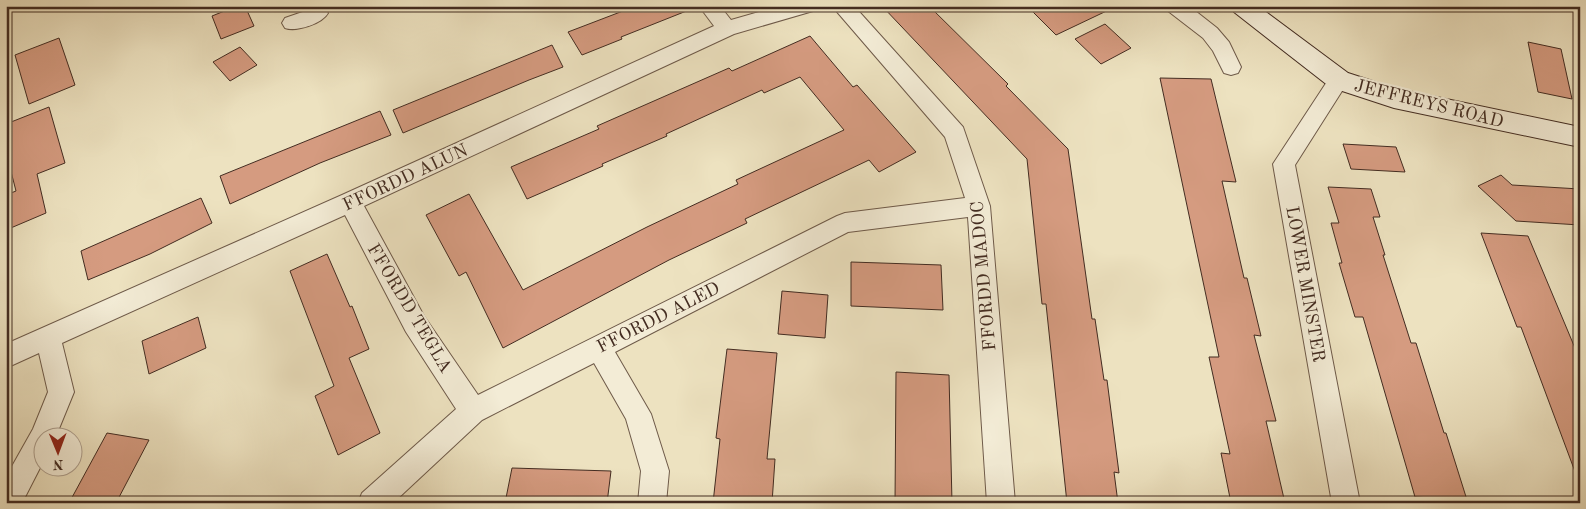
<svg xmlns="http://www.w3.org/2000/svg" width="1586" height="509" font-family="'Old Standard TT',serif">
  <style>
    .building { fill: #d59b80; stroke: #432c21 }
    .lines { fill: none; stroke-linecap: round; stroke-linejoin: round }
    .street-casing { stroke: #6e5a49; stroke-width: 2 }
    .secondary-casing { stroke: #432c21; stroke-width: 2 }
    .street { fill: #f3ecd6; fill-rule: evenodd }
    .secondary { fill: #f3ecd6; fill-rule: evenodd }
    .labels { text-anchor: middle; stroke-width: 4.5; stroke-linejoin: round; paint-order: stroke }
    .street-label { font-size: 18px; fill: #432c21; stroke: #f3ecd6 }
  </style>
  <rect width="100%" height="100%" fill="#ede2c0"/>
  <filter id="stains"><feTurbulence type="fractalNoise" baseFrequency=".004" numOctaves="4"/><feColorMatrix values="0 0 0 0 .2 0 0 0 0 .09 0 0 0 0 .02 0 0 0 .5 -.17"/></filter>
  <radialGradient id="worn" r=".72"><stop offset=".6" stop-color="#630" stop-opacity="0"/><stop offset="1" stop-color="#630" stop-opacity=".3"/></radialGradient>
  <g class="building">
    <polygon points="237,6 245,6 254,26 221,39 212,16"/>
    <polygon points="636,6 694,6 694,8 621,37 622,39 582,55 568,32"/>
    <polygon points="882,6 929,6 1008,84 1006,86 1068,149 1092,319 1095,319 1104,380 1107,380 1119,473 1114,472 1118,503 1067,503 1046,304 1042,304 1027,159"/>
    <polygon points="1027,6 1117,6 1056,35"/>
    <polygon points="1105,24 1131,48 1101,64 1075,39"/>
    <polygon points="810,36 853,87 857,85 916,152 879,172 869,160 745,219 747,223 669,260 503,348 466,272 459,276 426,215 469,194 523,290 647,227 738,184 736,180 844,130 800,77 764,93 762,90 666,134 667,136 602,164 603,166 527,199 511,167 599,129 597,126 729,68 732,71"/>
    <polygon points="59,38 75,85 29,104 15,55"/>
    <polygon points="1528,42 1561,49 1572,99 1538,92"/>
    <polygon points="552,45 563,67 529,80 403,133 393,110"/>
    <polygon points="240,47 257,65 230,81 213,62"/>
    <polygon points="1160,78 1211,79 1236,182 1222,181 1244,278 1247,278 1261,336 1254,335 1276,421 1266,421 1285,503 1231,503 1221,453 1230,454 1209,357 1219,357"/>
    <polygon points="49,107 65,163 37,174 46,213 6,230 6,195 16,191 6,152 6,124"/>
    <polygon points="380,111 391,135 320,163 230,204 220,176"/>
    <polygon points="1343,144 1396,147 1405,172 1351,169"/>
    <polygon points="1501,175 1512,185 1580,189 1580,225 1516,221 1478,186"/>
    <polygon points="1328,187 1371,189 1380,217 1373,217 1385,255 1383,255 1411,343 1416,343 1444,433 1446,433 1467,500 1415,497 1363,317 1355,317 1339,263 1342,263 1331,223 1339,223"/>
    <polygon points="201,198 212,223 150,254 88,280 81,251"/>
    <polygon points="1481,233 1528,236 1580,360 1580,477 1577,477 1521,327 1517,327"/>
    <polygon points="327,254 350,307 352,306 369,349 349,358 380,433 338,455 315,396 334,386 290,271"/>
    <polygon points="851,262 941,265 943,310 851,306"/>
    <polygon points="782,291 828,295 825,338 778,334"/>
    <polygon points="198,317 206,348 149,374 142,341"/>
    <polygon points="727,349 777,353 767,459 775,459 772,503 713,503 720,439 716,438"/>
    <polygon points="896,372 949,375 952,503 895,503"/>
    <polygon points="107,433 149,440 116,503 69,503"/>
    <polygon points="512,468 611,471 607,503 505,503"/>
  </g>
  <g class="lines">
    <g class="street-casing">
      <g id="street">
        <path d="M320 6 325 8 328 13C322 24 296 32 285 28L282 23 285 18Z"/>
        <polygon points="699,6 720,6 731,20 780,6 816,6 813,11 734,34 364,206 424,316 478,395 837,216 845,213 965,198 945,137 832,6 854,6 963,127 990,206 1015,503 987,503 968,217 848,232 615,352 651,414 669,471 666,503 638,503 641,471 626,419 594,363 482,420 393,503 358,503 362,493 456,409 406,332 345,215 62,343 74,392 56,436 42,436 42,464 22,503 6,503 6,477 33,429 48,392 39,353 6,368 6,344 342,195 714,26"/>
        <polygon points="1165,6 1189,6 1217,28 1229,42 1241,67 1238,73 1231,75 1224,73 1213,51 1203,38 1168,11"/>
        <polygon points="1339,72 1346,74 1349,80 1295,165 1360,503 1332,503 1273,164 1332,74"/>
      </g>
    </g>
    <g class="secondary-casing">
      <polygon id="secondary" points="1231,6 1258,6 1348,73 1394,88 1580,127 1580,147 1394,108 1330,87 1234,12"/>
    </g>
    <use href="#street" class="street"/>
    <use href="#secondary" class="secondary"/>
  </g>
  <g class="labels">
    <g class="street-label">
      <text transform="translate(1429 103) rotate(14)" y="6">JEFFREYS ROAD</text>
      <text transform="translate(405 177) rotate(-25)" y="6">FFORDD ALUN</text>
      <text transform="translate(983 276) rotate(-95)" y="6">FFORDD MADOC</text>
      <text transform="translate(1306 284) rotate(80)" y="6">LOWER MINSTER</text>
      <text transform="translate(410 308) rotate(59)" y="6">FFORDD TEGLA</text>
      <text transform="translate(658 317) rotate(-27)" y="6">FFORDD ALED</text>
    </g>
  </g>
  <rect width="1586" height="509" fill="none" stroke="#ede2c0" stroke-width="25"/>
  <rect x="8" y="8" width="1571" height="494" fill="none" stroke="#432c21" stroke-width="2.5"/>
  <rect x="12" y="12" width="1561" height="484" fill="none" stroke="#432c21"/>
  <g transform="translate(58 452) rotate(179)"><circle r="24" fill="#f3ecd6" stroke="#ad9f8e"/>
  <path d="M0-4L9 19L0 12L-9 19Z" fill="#8f2418"/>
  <text y="-8" font-size="14" font-weight="bold" text-anchor="middle" fill="#432c21">N</text>
  </g>
  <rect width="100%" height="100%" filter="url(#stains)"/>
  <rect width="100%" height="100%" fill="url(#worn)"/>
</svg>
